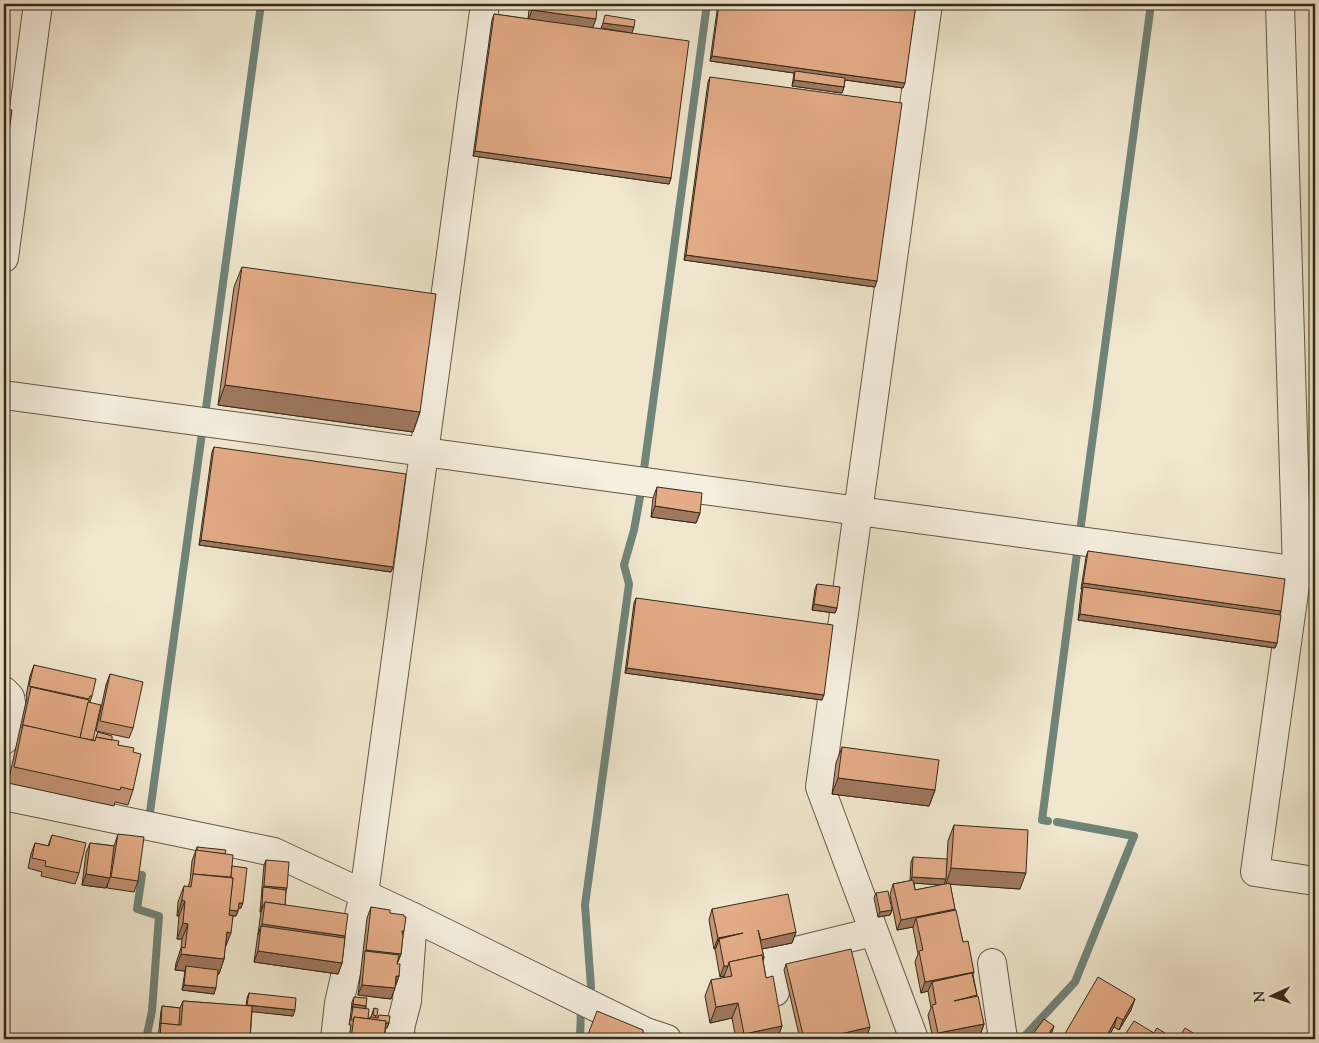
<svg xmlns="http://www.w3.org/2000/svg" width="1319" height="1043" font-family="'Sorts Mill Goudy',serif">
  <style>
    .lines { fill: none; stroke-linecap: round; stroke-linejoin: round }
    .stream { stroke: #718479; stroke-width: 8 }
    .minor-casing { stroke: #635848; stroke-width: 30 }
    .minor { stroke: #f5efdf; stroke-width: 28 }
    .wall { fill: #c39373; stroke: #34291b; fill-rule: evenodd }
    .shaded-wall { fill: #9f785e; stroke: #34291b }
    .building { fill: #e3ab86; stroke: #34291b }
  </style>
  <rect width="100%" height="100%" fill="#f0e7ce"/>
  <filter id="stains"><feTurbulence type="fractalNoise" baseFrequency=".004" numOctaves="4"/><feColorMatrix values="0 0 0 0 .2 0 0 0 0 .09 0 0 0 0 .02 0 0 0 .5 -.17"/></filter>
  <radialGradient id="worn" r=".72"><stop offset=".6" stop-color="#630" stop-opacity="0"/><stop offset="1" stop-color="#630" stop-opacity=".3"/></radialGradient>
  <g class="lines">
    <g class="stream">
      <polyline points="206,408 261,4"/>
      <polyline points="644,469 707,4"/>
      <polyline points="1080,532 1151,4"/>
      <polyline points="150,812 202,433"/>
      <polyline points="1048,821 1042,820 1077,553"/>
      <polyline points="142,875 137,909 159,916 152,1011 146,1039"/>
      <polyline points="591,987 585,905 629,584 624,565 634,530 640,497"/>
      <polyline points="580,1039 581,1009"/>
      <polyline points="1022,1039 1075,982 1134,836 1057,822"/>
    </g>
    <g class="minor-casing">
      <g id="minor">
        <polyline points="1280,4 1297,571 1255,872 1315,881"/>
        <polyline points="4,258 38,4"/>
        <polyline points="4,395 1315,573"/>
        <polyline points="4,691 10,697 12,708 4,740"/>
        <polyline points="4,796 274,852 413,917 646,1032 667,1039"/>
        <polyline points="992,963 1003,1039"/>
        <polyline points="775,992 767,958 873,932"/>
        <polyline points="335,1039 339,1003 364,894 485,4"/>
        <polyline points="399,1039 401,1024 407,1001 413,917"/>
        <polyline points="914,1039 820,787 928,4"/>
      </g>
    </g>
    <use href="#minor" class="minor"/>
  </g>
  <g class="wall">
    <polygon points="532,4 568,4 592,28 671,178 669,184 473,156 492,20 494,14 528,19 529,10"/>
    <polygon points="718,4 916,4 903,88 845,80 844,87 842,93 792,86 794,73 710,61"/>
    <polygon points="710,77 875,287 684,260 708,82"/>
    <polygon points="242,267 420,412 413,432 218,405 234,287"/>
    <polygon points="214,447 393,567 391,572 199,545 212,452"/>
    <polygon points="657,487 700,513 696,523 651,517 653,498"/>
    <polygon points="1088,551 1281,611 1280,615 1277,643 1275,648 1078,620 1081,593 1082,589 1081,589 1086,557"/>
    <polygon points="817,584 837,608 835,613 812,610 815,589"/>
    <polygon points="636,598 822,700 625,673 634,603"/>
    <polygon points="34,665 92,696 90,702 93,740 95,741 98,732 112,740 118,745 133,752 133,790 128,805 115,802 114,806 8,783 27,697 26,696 30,676"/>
    <polygon points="110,674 133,728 129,738 96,731 106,685"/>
    <polygon points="842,747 935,790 929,806 832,794 836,763"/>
    <path d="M954 825 1020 889 950 884 955 910 963 942 973 975 977 995 976 996 984 1024 980 1035 957 1039H933L928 1015 931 1008 928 991 921 993 915 962 918 954 913 928V927L897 930 890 895 893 884 910 881 911 862 913 857 946 876 948 841ZM914 883 943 885 915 890Z"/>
    <polygon points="118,834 138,881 134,892 107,888 108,881 106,888 82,885 86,853 90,843 114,846"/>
    <polygon points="52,835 79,873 75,884 41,876 42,872 28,868 31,854 35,843 48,846"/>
    <polygon points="197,847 225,854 232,866 241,908 239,908 236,916 233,916 225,948 224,959 219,974 217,974 214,994 182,990 185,971 175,970 176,963 181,948 182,939 177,939 179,916 177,916 178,902 184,886 188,887 190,881 192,861"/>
    <polygon points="266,860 286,891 285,905 345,936 342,963 338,974 254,962 261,912 260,912 264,865"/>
    <polygon points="876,893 892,910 890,915 878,917 874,898"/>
    <polygon points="371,907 390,913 404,931 403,935 401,954 397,964 399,976 391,999 358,995 367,918"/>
    <polygon points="712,909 796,932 792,943 762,949 764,958 763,961 766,978 782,1026 777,1039 736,1039 732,1018 710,1023 705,996 711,980 724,978 724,976 720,977 715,949 716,948 714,949 709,920"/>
    <polygon points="786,964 868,1033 840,1039 800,1039 784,970"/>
    <polygon points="249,993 293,1016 252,1011 250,1039 157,1039 158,1034 159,1030 161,1011 162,1006 180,1008 183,1001 246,1006 247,998"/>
    <polygon points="354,997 366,1006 366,1008 368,1019 371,1017 374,1008 376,1018 377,1018 379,1015 389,1023 387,1028 385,1028 384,1039 349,1039 351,1025 349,1025 351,1012 352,1002"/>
    <polygon points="1131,1010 1119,1030 1114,1027 1107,1039 1062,1039 1063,1037"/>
    <polygon points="1126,1033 1154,1033 1168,1035 1166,1039 1125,1039"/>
  </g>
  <g class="shaded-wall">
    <polygon points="436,4 474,4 472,9"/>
    <polygon points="532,10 596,19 592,30 528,21"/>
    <polygon points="603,23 634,27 632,33 601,28"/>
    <polygon points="712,56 905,83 903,88 795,73 795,71 794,73 710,61"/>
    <polygon points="794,80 844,87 842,93 792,86"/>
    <polygon points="475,151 671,178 669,184 473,156"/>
    <polygon points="686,255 877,281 875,287 684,260"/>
    <polygon points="225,385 420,412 413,432 218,405"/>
    <polygon points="655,506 700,513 696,523 651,517"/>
    <polygon points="201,540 393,567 391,572 199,545"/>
    <polygon points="1083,583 1281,611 1279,616 1081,589"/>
    <polygon points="814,604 837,608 835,613 812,610"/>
    <polygon points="1080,614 1277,643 1275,648 1078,620"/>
    <polygon points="627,668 824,695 822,700 625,673"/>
    <polygon points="838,778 935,790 929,806 832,794"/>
    <polygon points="951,868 1026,873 1020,889 946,884"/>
    <polygon points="86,874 110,878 106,888 82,885"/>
    <polygon points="912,877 946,879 944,885 910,883"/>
    <polygon points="264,886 287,888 285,894 263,887 262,891"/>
    <polygon points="182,900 185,901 179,916 177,916"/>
    <polygon points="239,903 243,903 241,908 237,908"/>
    <polygon points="262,906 263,906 261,912 260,912"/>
    <polygon points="955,909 951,919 916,918 913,927 897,930 901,920"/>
    <polygon points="228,910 238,911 236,916 226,915"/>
    <polygon points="892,910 890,915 878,917 880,912"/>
    <polygon points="183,923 188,924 182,939 177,939"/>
    <polygon points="262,924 345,936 342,946 261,926 258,935"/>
    <polygon points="227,932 231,933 225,948"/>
    <polygon points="796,932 792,943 757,950 761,940"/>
    <polygon points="743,933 719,939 716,948 714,949 718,938"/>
    <polygon points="366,950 401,954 397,964 365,952"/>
    <polygon points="258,951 342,963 338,974 254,962"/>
    <polygon points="181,954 224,959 219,974 186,971 186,966 185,971 175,970"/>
    <polygon points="724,966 728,966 724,976 720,977"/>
    <polygon points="974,972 970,982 932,982 928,991 921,993 925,982"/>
    <polygon points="396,976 399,976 395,987"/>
    <polygon points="184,985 216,988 214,994 182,990"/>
    <polygon points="362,985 395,988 391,999 358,995"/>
    <polygon points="1135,999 1131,1010 1119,1030 1123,1020"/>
    <polygon points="738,1003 732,1018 710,1023 716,1007"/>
    <polygon points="353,1004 366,1006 365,1011 353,1007 352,1010"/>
    <polygon points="247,1005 295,1010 293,1016 245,1011"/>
    <polygon points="1117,1017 1114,1027 1107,1039 1105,1039"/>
    <polygon points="369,1023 389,1023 387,1028 367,1028"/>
    <polygon points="984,1024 980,1035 957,1039 936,1039 938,1033"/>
    <polygon points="782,1026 777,1039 742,1039 744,1034"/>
    <polygon points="1054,1026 1052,1032 1046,1039 1045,1039"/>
    <polygon points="870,1027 868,1033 840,1039 819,1039"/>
  </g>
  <g class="building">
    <polygon points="533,4 568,4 597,8 596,19 532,10"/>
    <polygon points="719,4 916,4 905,83 712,56"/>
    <polygon points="494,14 689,41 671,178 475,151"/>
    <polygon points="605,15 635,20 634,27 603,23"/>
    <polygon points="795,71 845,78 844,87 794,80"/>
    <polygon points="710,77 902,103 877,281 686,255"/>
    <polygon points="4,109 12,110 4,169"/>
    <polygon points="242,267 436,294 420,412 225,385"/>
    <polygon points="214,447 406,474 393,567 201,540"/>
    <polygon points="657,487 702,493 700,513 655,506"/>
    <polygon points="1088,551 1285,579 1281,611 1083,583"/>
    <polygon points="817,584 840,587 837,608 814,604"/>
    <polygon points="1083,587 1281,615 1277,643 1080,614"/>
    <polygon points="636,598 833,625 824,695 627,668"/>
    <polygon points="34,665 96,679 92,696 90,696 89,699 29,686"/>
    <polygon points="110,674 143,682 133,728 100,721"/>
    <polygon points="31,687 89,700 80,738 23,725 22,728"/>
    <polygon points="88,702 101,705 93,740 80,738"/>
    <polygon points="23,725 95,741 96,737 119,741 118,745 134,748 133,752 141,754 133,790 121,787 120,790 14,767"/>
    <polygon points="98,732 112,736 112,740 96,737"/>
    <polygon points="842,747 939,760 935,790 838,778"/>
    <polygon points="954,825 1028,830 1026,873 951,868"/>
    <polygon points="118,834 144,837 138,881 111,877"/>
    <polygon points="52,835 86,843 79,873 45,866 46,861 32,858 35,843 49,846"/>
    <polygon points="90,843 114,846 110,878 86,874"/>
    <polygon points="197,847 226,850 225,854 197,851"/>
    <polygon points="196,850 233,855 231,877 193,874"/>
    <polygon points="913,857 947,859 946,879 912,877"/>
    <polygon points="266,860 289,862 287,888 264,886"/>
    <polygon points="232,866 247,868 243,903 239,903 238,911 229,910 233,878 231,877"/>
    <polygon points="193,874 233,878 229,915 233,916 231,933 227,932 224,959 181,954 182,947 185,948 188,924 183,923 185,901 182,900 184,886 191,887"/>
    <polygon points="913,880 915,890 950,883 955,909 901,920 893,884"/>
    <polygon points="263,887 286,890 285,905 265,902 263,906 262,906"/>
    <polygon points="888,891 892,910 880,912 876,893"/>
    <polygon points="788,894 796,932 761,940 758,930 764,958 762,958 762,955 729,962 728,966 724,966 719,939 743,933 718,938 712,909"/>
    <polygon points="265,902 348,914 345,936 262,924"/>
    <polygon points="371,907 390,910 390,913 404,915 404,917 406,917 404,931 402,931 403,936 401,954 366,950"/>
    <polygon points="956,910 963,942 968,941 974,972 925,982 919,951 923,950 916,918"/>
    <polygon points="261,926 345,938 342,963 258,951"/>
    <polygon points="851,949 870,1027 819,1039 804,1039 786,964"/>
    <polygon points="365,951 399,955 397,964 400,964 399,976 396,976 395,988 362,985"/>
    <polygon points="762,955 766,978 773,976 782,1026 744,1034 738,1003 716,1007 711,980 732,976 729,962"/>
    <polygon points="186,966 218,970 216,988 184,985"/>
    <polygon points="972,973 977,995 954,1001 978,996 984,1024 938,1033 932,1005 936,1004 932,982"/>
    <polygon points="1098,977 1135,999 1123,1020 1117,1017 1105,1039 1066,1039 1063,1037"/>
    <polygon points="249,993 296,998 295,1010 247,1005"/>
    <polygon points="354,997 367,998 366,1006 353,1004"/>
    <polygon points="183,1001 252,1006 250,1039 160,1039 161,1023 181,1025"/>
    <polygon points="162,1006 180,1008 179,1025 161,1023 161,1024"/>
    <polygon points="353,1007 369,1009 368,1019 354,1017 353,1020 351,1020"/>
    <polygon points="374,1008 378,1009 377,1016 373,1015"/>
    <polygon points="597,1011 643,1030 644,1039 593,1039 587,1037"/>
    <polygon points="379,1015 390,1016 389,1023 385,1023 386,1021 369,1019 370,1017 378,1018"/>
    <polygon points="354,1017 386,1021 384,1039 351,1039"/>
    <polygon points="1044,1019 1054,1026 1045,1039 1032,1039 1030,1038"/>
    <polygon points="1134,1021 1154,1033 1157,1028 1168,1035 1166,1039 1136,1039 1126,1033"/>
    <polygon points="1185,1028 1203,1039 1178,1039"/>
  </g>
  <rect width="1319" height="1043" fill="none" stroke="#f0e7ce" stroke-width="20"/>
  <rect x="5" y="5" width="1309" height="1033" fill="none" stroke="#34291b" stroke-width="2.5"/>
  <rect x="10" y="10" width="1299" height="1023" fill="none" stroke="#34291b"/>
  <g transform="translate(1272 996) rotate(267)" stroke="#f5efdf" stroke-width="4" paint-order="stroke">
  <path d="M0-4L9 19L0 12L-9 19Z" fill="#34291b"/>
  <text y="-8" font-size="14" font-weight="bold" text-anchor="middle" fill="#34291b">N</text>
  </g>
  <rect width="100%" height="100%" filter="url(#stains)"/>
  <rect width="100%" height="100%" fill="url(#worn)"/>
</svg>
